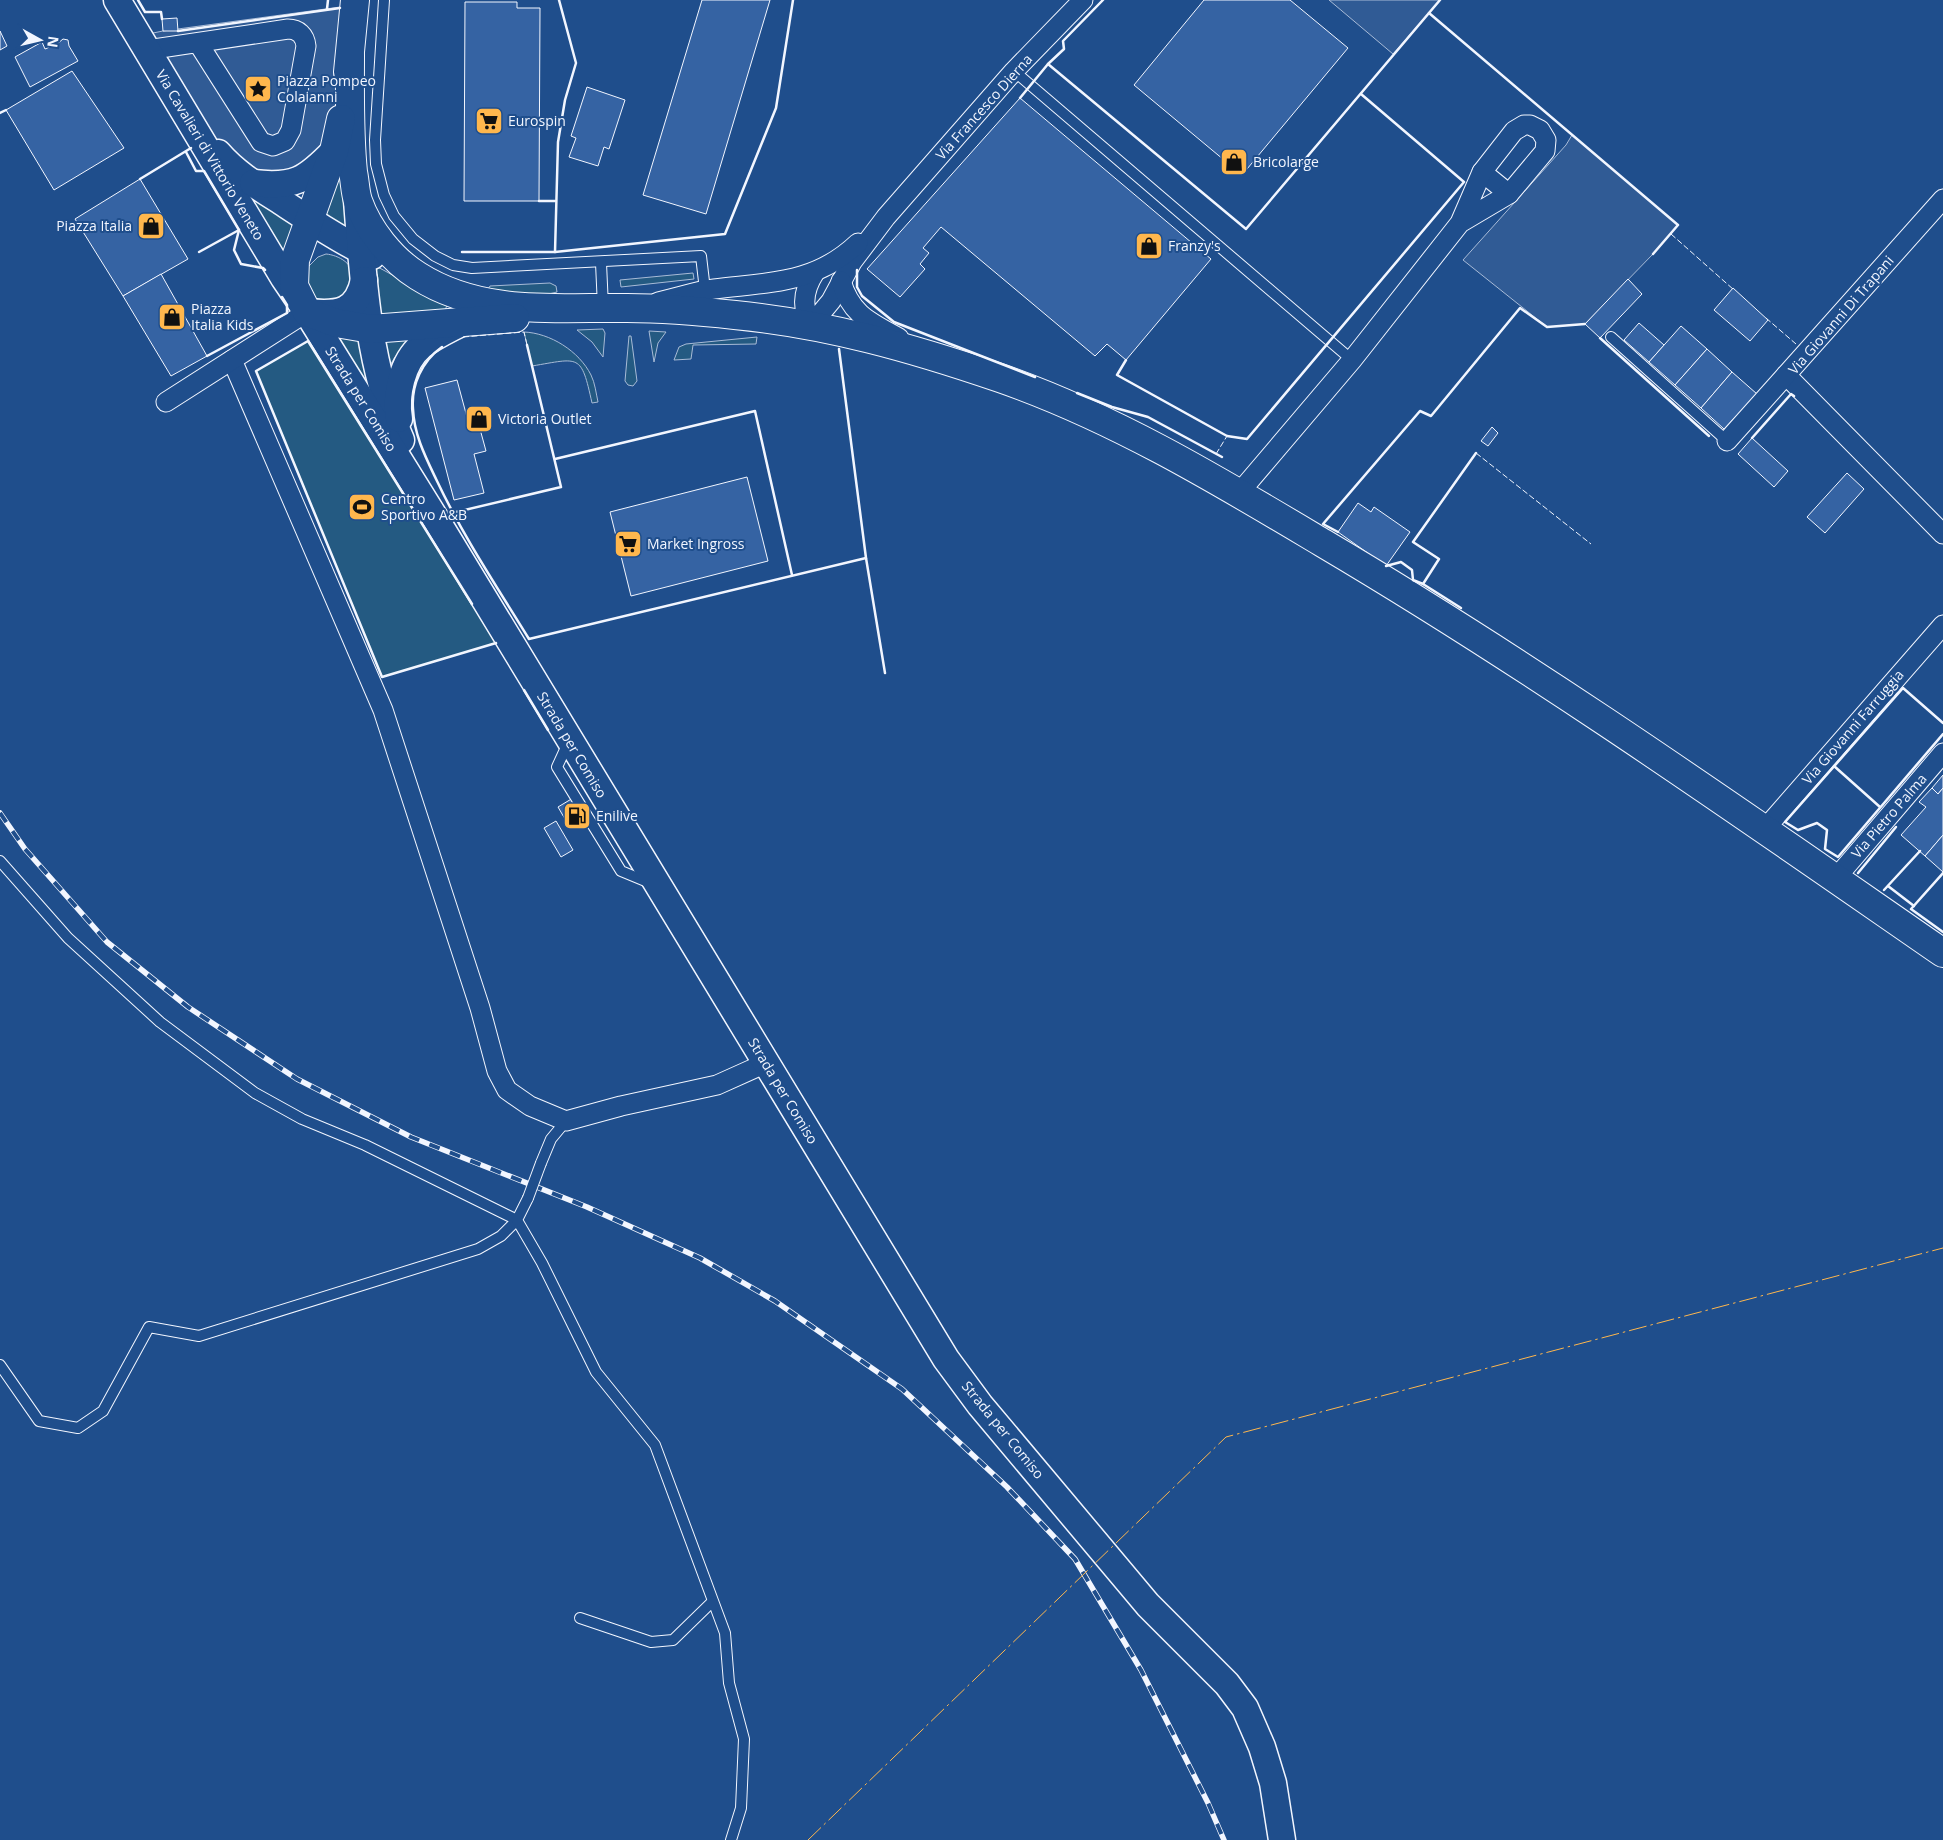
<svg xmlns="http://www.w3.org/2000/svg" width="1943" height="1840" font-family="'Open Sans',sans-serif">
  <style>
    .green { fill: #245a82; stroke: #a8bbd7 }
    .parking { fill: #305b95; stroke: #a8bbd7 }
    .building { fill: #3563a3; stroke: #f2f6ff }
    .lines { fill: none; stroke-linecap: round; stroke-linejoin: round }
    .service-casing { stroke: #f2f6ff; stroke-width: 12 }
    .minor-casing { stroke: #f2f6ff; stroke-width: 21 }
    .secondary-casing { stroke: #f2f6ff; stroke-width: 29 }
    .primary-casing { stroke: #f2f6ff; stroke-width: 30 }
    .service { stroke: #1f4e8c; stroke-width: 10 }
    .minor { stroke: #1f4e8c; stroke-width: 19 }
    .secondary { stroke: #1f4e8c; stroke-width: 26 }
    .primary { stroke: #1f4e8c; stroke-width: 28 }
    .rail-casing { stroke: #f2f6ff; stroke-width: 5.5 }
    .rail { stroke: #1f4e8c; stroke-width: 4; stroke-dasharray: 11; stroke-linecap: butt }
    .service-bridge-casing { stroke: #f2f6ff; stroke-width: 12; stroke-linecap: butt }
    .service-bridge { stroke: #1f4e8c; stroke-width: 10 }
    .fence { stroke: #f2f6ff; stroke-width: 1; stroke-dasharray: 6 2.5; stroke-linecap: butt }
    .wall { stroke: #f2f6ff; stroke-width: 2.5 }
    .power { stroke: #ffb74d; stroke-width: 1; stroke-dasharray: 18 4 2.5 4; stroke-linecap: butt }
    .labels { text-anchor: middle; stroke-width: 4; stroke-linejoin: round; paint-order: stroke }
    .poi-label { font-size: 14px; fill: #f2f6ff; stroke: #1f4e8c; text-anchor: start }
    .street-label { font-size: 14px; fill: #f2f6ff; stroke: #1f4e8c }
  </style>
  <rect width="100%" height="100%" fill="#1f4e8c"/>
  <g class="green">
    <polygon points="337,157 350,232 318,217"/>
    <polygon points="245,192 299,223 286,268"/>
    <path d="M326 254C338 255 356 264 352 280 350 286 346 293 343 299L319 301 308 291 307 268 318 257Z"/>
    <polygon points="376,266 447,305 442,319 383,323 372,270"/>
    <polygon points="693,273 694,279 621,287 620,280"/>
    <polygon points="550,283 556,286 557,292 532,298 486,292 490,286"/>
    <polygon points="603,329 605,333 603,357 592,342 577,330"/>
    <polygon points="332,331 363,335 370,394"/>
    <polygon points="649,331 666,332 658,343 654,362"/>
    <path d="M524 332C550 333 579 351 591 375 595 383 596 393 598 402L592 403C581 353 580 358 532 366Z"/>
    <polygon points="629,336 631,336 637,381 633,386 628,385 625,381"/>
    <polygon points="413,337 395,357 386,372 382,339"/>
    <polygon points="757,337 756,344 693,345 691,359 674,360 679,347 686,344"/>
    <polygon points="308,341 496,643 382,677 256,371"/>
  </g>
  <g class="parking">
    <polygon points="1329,0 1440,0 1393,54"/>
    <polygon points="355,5 340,123 303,178 239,173 138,36 163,31"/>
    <polygon points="1572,135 1678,225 1653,254 1585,324 1547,327 1463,260 1566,145"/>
  </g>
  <g class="building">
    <polygon points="702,0 770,0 706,214 643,195"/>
    <polygon points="1204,0 1290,0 1348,48 1242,175 1134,85"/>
    <polygon points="465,2 517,2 517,8 540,8 539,201 464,201"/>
    <polygon points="177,18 178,31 163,31 162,19"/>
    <polygon points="0,31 7,46 0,50"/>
    <polygon points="63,39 68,40 69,46 78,61 30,87 15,57 42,42 45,49 57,44"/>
    <polygon points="72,71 124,148 54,190 6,110"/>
    <polygon points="587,87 625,100 609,149 604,147 598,166 569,157 576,138 571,136"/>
    <polygon points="1020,98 1211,259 1126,360 1107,344 1095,356 941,227 923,248 929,253 920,264 925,269 900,297 867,269"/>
    <polygon points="140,179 188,259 123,296 75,219"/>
    <polygon points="161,274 207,356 171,376 123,296"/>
    <polygon points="1628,279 1642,294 1600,338 1585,324"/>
    <polygon points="1733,288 1768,320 1750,341 1714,310"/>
    <polygon points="1639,323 1664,345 1649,362 1624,340"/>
    <polygon points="1681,326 1707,349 1675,385 1649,362"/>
    <polygon points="1707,349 1732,372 1701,408 1675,385"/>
    <polygon points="1732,372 1757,394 1724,429 1701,408"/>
    <polygon points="457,380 468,421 477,418 486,451 474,454 484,493 454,500 425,388"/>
    <polygon points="1492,427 1498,433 1488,446 1481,441"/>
    <polygon points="1752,438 1788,471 1774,487 1738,454"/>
    <polygon points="1847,473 1864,489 1825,533 1807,517"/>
    <polygon points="747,477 768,561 631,596 610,512"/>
    <polygon points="1358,503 1371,512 1374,507 1410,532 1386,566 1338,532"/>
    <polygon points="1943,775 1943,788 1938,794 1932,788"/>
    <polygon points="1932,788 1938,794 1943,788 1943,835 1925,856 1901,835 1926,807 1919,802"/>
    <polygon points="578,795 590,814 569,826 558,807"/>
    <polygon points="556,821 573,850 561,857 544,828"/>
    <polygon points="1943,835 1943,872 1925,856"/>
  </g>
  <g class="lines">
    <g class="service-casing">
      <g id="service">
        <polyline points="384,0 375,140 376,164 384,195 394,216 413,239 435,256 453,265 472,268 701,256 705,290"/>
        <polyline points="1014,71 1352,360"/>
        <polyline points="601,263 603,307"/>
        <polyline points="1611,337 1727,441"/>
        <polyline points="568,743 557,767 621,871 650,883"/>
        <polyline points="0,861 68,938 160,1022 255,1093 302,1119 365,1145 517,1220 501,1236 478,1249 199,1336 149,1327 103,1411 78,1428 39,1421 0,1365"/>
        <polyline points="541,1163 551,1139 566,1121"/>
        <polyline points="528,1198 517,1220 542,1263 596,1372 655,1445 725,1633 729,1683 744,1739 741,1808 731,1840"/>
        <polyline points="580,1618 651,1642 673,1640 712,1602"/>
      </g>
    </g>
    <g class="minor-casing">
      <g id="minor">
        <path d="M147 50 288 29C298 29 305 35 306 46L291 130 285 141 273 146 261 142 198 43"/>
        <polyline points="1482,172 1509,194"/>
        <polyline points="1943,199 1786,375 1943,534"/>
        <path d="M815 272C804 289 800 307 812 324L831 301 852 262 886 217 1014 71 1083 0"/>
        <path d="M841 281C851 315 870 322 899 338"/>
        <path d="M658 302C677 298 696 291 714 289 770 282 815 284 858 243"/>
        <polyline points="232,360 383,710 480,1008 497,1071 507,1090 530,1106 566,1121 621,1106 717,1085 766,1063"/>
        <polyline points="166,402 307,312"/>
        <polyline points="1727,441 1786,375"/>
        <polyline points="1239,493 1352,360 1460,223 1482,172 1514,131 1524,125 1530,125 1540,130 1546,140 1545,151 1509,194 1460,223"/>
        <polyline points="1764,830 1943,625"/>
        <polyline points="1836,878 1943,753"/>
      </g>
    </g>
    <g class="secondary-casing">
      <g id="secondary">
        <polyline points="117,0 284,278 301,303"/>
        <path d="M218 153C236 174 260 188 282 202 311 221 341 241 372 256"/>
        <path d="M253 183C294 188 306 180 334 151"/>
        <path d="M357 200C363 280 368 366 401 440"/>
        <polyline points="307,312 437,521 946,1359 980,1405 1148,1605 1227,1684 1245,1708 1262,1747 1273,1783 1282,1840"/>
        <path d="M308 312C338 315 357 313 364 280"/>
        <path d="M399 419C395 395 402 362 421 346 434 336 448 330 463 322"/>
      </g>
    </g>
    <g class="primary-casing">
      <g id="primary">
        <path d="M350 55C350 94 349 133 353 172 355 181 355 192 358 201 368 230 392 260 418 276 481 316 555 307 627 308 663 308 699 311 735 315 828 324 912 348 1000 378 1115 418 1219 481 1323 543 1536 669 1739 812 1943 953"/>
        <polyline points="348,72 355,0"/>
        <polyline points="341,119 334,151 295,260 294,286 307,312 336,323 371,329 515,318"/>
      </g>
    </g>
    <use href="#service" class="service"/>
    <use href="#minor" class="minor"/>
    <use href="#secondary" class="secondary"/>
    <use href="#primary" class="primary"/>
    <g class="rail-casing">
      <polyline id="rail" points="0,813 25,849 107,942 188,1007 297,1079 411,1137 587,1207 700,1258 775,1301 902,1389 1007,1487 1075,1559 1141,1670 1208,1803 1224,1840"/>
    </g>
    <use href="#rail" class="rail"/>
    <g class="service-bridge-casing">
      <polyline id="service-bridge" points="528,1198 541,1163"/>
    </g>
    <use href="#service-bridge" class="service-bridge"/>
    <g class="fence">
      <polyline points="1671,234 1734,290"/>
      <polyline points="1766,318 1796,344"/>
      <polyline points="463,337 524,332 527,345"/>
      <polyline points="1476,453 1591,544"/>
      <polyline points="1216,454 1227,436"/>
    </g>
    <g class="wall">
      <polyline points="138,0 145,12 161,12 162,19"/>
      <polyline points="327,9 328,0"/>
      <polyline points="1429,13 1678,225 1653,254"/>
      <polyline points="178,31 340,8"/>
      <polyline points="1048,64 1246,229 1440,0"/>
      <polyline points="1020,98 1048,64 1064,49 1063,41 1103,0"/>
      <polyline points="0,113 6,110"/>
      <polyline points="186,152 196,171 204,171 239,230 234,250 241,264 263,268 265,270"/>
      <polyline points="140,179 191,148"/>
      <polyline points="539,201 555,201"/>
      <polyline points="199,252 239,230"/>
      <polyline points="462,252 555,252 725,234 776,108 793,0"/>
      <polyline points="555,252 558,142 565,100 576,63 559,0"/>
      <polyline points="857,270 857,287 862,296 894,322 1035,377"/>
      <polyline points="1600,338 1709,436"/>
      <path d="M442 347C422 361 411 385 413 409 414 435 426 458 437 481 463 536 497 587 529 639L866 558"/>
      <polyline points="839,349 866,558 885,673"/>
      <polyline points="207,356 287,313 287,305 282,297"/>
      <polyline points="1126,360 1117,375 1227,436 1247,439 1464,182 1361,94"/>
      <polyline points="1077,393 1112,407 1148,417 1222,457"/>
      <polyline points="1752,438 1791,394 1794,396"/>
      <polyline points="555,459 755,411 792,575"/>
      <polyline points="452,513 561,487 527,345"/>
      <polyline points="1338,532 1323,524 1420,411 1431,416 1520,308 1547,327 1585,324"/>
      <polyline points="1386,566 1401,562 1412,570 1413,580 1423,584 1461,608"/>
      <polyline points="1423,584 1439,559 1413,542 1476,453"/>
      <polyline points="472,604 308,341 256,371 382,677 496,643"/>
      <polyline points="524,690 548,730"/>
      <polyline points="1943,723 1903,688 1785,822 1798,830 1817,823 1827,830 1825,849 1838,857 1943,734"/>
      <polyline points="1834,766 1880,807"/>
      <polyline points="1858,873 1896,827"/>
      <polyline points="1943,873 1911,909 1943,932"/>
      <polyline points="1888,886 1914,906"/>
      <polyline points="1884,890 1920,851"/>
    </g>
    <polyline class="power" points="808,1840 1226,1437 1943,1248"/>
  </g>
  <defs>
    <g id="sight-square" transform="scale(1.4375)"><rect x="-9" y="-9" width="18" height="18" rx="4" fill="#ffb74d" stroke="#1f4e8c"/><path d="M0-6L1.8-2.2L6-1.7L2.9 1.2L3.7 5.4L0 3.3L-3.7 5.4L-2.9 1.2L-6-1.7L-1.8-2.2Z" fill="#111"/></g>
    <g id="supermarket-square" transform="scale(1.4375)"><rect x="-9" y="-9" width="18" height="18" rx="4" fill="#ffb74d" stroke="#1f4e8c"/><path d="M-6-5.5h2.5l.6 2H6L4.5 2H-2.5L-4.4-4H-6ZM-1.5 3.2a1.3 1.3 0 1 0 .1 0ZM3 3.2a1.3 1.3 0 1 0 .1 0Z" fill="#111"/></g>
    <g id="shop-square" transform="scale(1.4375)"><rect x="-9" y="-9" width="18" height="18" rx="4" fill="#ffb74d" stroke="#1f4e8c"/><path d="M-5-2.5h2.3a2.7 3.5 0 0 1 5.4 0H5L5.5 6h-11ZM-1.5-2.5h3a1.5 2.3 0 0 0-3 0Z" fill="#111"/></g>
    <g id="stadium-square" transform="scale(1.4375)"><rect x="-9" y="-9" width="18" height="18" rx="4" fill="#ffb74d" stroke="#1f4e8c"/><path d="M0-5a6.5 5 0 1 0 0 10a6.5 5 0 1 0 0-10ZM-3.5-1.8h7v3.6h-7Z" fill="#111"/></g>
    <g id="fuel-square" transform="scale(1.4375)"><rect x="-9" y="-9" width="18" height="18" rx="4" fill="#ffb74d" stroke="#1f4e8c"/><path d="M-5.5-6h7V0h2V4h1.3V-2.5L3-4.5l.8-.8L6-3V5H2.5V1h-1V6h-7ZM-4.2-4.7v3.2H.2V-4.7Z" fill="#111"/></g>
  </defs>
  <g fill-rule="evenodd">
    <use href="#sight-square" x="258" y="89"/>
    <use href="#supermarket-square" x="489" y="121"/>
    <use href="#shop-square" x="1234" y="162"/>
    <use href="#shop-square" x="151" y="226"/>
    <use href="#shop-square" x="1149" y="246"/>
    <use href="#shop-square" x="172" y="317"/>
    <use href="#shop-square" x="479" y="419"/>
    <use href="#stadium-square" x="362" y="507"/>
    <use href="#supermarket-square" x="628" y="544"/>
    <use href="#fuel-square" x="577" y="816"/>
  </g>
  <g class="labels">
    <g class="poi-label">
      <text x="277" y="86">Piazza Pompeo<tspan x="277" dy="16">Colaianni</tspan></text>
      <text x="508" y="126">Eurospin</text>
      <text x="1253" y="167">Bricolarge</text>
      <text x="132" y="231" text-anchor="end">Piazza Italia</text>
      <text x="1168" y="251">Franzy's</text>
      <text x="191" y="314">Piazza<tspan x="191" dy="16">Italia Kids</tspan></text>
      <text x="498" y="424">Victoria Outlet</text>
      <text x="381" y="504">Centro<tspan x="381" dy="16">Sportivo A&amp;B</tspan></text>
      <text x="647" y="549">Market Ingross</text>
      <text x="596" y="821">Enilive</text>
    </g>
    <g class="street-label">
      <text transform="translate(984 107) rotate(-48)" y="5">Via Francesco Dierna</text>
      <text transform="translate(210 155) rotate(59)" y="5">Via Cavalieri di Vittorio Veneto</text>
      <text transform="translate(1841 315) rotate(-49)" y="5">Via Giovanni Di Trapani</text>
      <text transform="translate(361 399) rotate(58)" y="5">Strada per Comiso</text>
      <text transform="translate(1853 727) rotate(-49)" y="5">Via Giovanni Farruggia</text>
      <text transform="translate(572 745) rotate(59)" y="5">Strada per Comiso</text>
      <text transform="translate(1889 816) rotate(-49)" y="5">Via Pietro Palma</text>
      <text transform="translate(783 1091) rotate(59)" y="5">Strada per Comiso</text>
      <text transform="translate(1003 1430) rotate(51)" y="5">Strada per Comiso</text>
    </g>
  </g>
  <g transform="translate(40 40) rotate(98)" stroke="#1f4e8c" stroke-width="4" paint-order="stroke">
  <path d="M0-4L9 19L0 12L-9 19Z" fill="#f2f6ff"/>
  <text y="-8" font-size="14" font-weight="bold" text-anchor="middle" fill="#f2f6ff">N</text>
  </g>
</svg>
